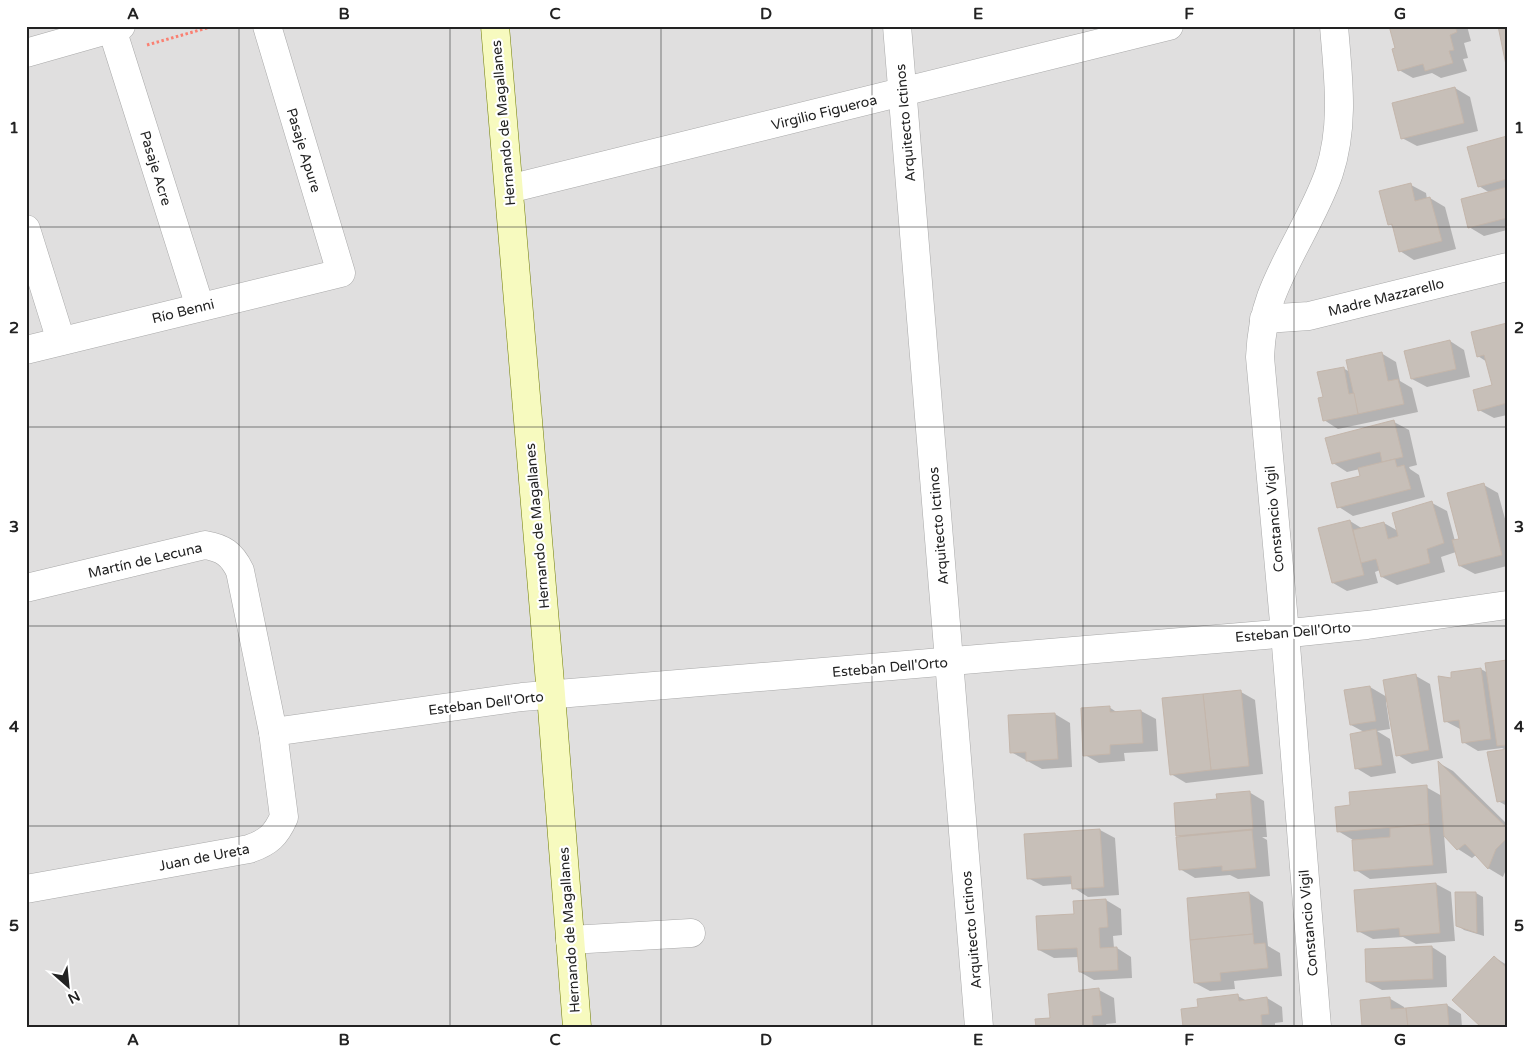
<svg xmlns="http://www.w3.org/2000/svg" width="1533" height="1053" font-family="'Varela Round',sans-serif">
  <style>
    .residential { fill: #e0dfdf }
    .shadow { fill: #0003 }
    .building { fill: #c7bfb8; stroke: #c4b6ab }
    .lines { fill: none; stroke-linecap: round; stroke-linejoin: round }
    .street-casing { stroke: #a9a9a9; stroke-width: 29 }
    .secondary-casing { stroke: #707d05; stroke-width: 29 }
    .path { stroke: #fa8072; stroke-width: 3; stroke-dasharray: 2.5 2.5; stroke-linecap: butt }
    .street { stroke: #fff; stroke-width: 28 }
    .secondary { stroke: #f7fabf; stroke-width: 28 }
    .grid { fill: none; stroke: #222; stroke-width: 1; stroke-opacity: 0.55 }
    .labels { text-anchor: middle; stroke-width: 4.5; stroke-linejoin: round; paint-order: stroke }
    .street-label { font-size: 14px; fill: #222; stroke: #fff }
    .neatline { fill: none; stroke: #222; stroke-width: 2 }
    .grid-label { font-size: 16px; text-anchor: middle; font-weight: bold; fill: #222 }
  </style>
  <rect width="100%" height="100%" fill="#f2efe9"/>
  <rect class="residential" x="26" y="26" width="1481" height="1001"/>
  <g class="shadow">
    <polygon points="1391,26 1467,26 1471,41 1464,43 1468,58 1463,59 1467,71 1441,78 1432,73 1413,78 1399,70 1396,49"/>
    <polygon points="1455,88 1470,97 1478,131 1417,146 1402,138"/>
    <polygon points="1507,137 1507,230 1484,236 1469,227 1490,193 1479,186"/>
    <polygon points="1411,185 1426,193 1427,199 1430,198 1445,207 1456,249 1414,260 1400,251 1394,227 1389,224"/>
    <polygon points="1507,324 1507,415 1494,418 1479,410 1493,386 1487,362 1478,356"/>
    <polygon points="1450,341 1464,350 1470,377 1427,387 1412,379"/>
    <polygon points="1381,353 1396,362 1400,381 1412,388 1418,412 1338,429 1324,420 1324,398 1343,368 1350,372"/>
    <polygon points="1394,422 1409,430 1417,465 1409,467 1410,469 1419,475 1425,497 1353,516 1339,507 1361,477 1360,469 1347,472 1333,463"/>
    <polygon points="1484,485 1498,493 1507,526 1507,566 1475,574 1460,566 1456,552 1441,557 1445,572 1397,585 1382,577 1380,570 1375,572 1378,583 1347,591 1333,583 1350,521 1363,529 1384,523 1398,531 1432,503 1447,511 1455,541 1461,539"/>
    <polygon points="1507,661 1507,806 1498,801 1506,750 1502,748 1478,751 1463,742 1462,730 1445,721 1453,679 1452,673 1481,669 1488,673"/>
    <polygon points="1416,676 1430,684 1443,758 1412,764 1398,755 1388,701 1386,702 1390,729 1377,731 1390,739 1396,773 1371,777 1356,768 1364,732 1351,725 1370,687 1387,697"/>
    <polygon points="1241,692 1255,700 1263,774 1186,783 1171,774"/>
    <polygon points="1109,707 1118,713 1141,711 1156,719 1158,751 1124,753 1125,761 1099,763 1085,755"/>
    <polygon points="1055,714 1070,723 1072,767 1042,769 1011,752"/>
    <polygon points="1439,763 1453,771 1507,824 1507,867 1503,877 1488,868 1476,855 1472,858 1458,849 1444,834 1447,873 1370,879 1356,870 1353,840 1338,831 1351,806 1426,787 1442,796"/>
    <polygon points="1249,792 1264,801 1267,837 1262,837 1267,840 1270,876 1238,879 1230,875 1195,878 1180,869 1182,838 1178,835 1219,800"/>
    <polygon points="1100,830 1115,838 1119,895 1088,897 1074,888 1073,884 1043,886 1028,878 1026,835"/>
    <polygon points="1436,884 1451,892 1455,941 1416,944 1403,937 1373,939 1358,931"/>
    <polygon points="1249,893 1263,902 1268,946 1280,953 1282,976 1234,981 1235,989 1210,991 1195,983"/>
    <polygon points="1476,893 1483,897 1484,936 1464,930 1457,925"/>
    <polygon points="1106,900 1121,909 1122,935 1113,936 1114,948 1117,948 1131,957 1132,978 1094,980 1080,972 1079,957 1054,958 1039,950 1075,915"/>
    <polygon points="1432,947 1446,956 1447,987 1382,990 1367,982"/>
    <polygon points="1494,957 1507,965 1507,1027"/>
    <polygon points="1099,990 1114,998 1116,1023 1106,1024 1107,1027 1037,1027"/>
    <polygon points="1238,996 1247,1001 1267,998 1282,1007 1283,1022 1275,1023 1275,1027 1184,1027 1200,1008"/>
    <polygon points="1389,998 1404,1007 1404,1009 1447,1005 1461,1014 1462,1027 1363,1027"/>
  </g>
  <g class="building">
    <polygon points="1389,26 1455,26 1457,32 1450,35 1454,50 1449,51 1453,63 1425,71 1423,64 1398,71 1392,49 1395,48"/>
    <polygon points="1498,26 1507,26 1506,65"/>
    <polygon points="1455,87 1464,123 1401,139 1392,103"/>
    <polygon points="1507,136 1507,179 1478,187 1467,147"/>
    <polygon points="1411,183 1415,201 1430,197 1442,241 1399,252 1392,224 1388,225 1379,191"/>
    <polygon points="1507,187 1507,218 1468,228 1461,199"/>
    <polygon points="1507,323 1507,403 1478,411 1473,390 1492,385 1484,355 1477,357 1471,332"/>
    <polygon points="1450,340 1456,369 1411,379 1404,351"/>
    <polygon points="1382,352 1388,381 1398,379 1404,404 1358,414 1346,360"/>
    <polygon points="1344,367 1349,394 1354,393 1358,414 1323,421 1318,398 1323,397 1317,372"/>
    <polygon points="1394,420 1403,457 1382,462 1380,452 1332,464 1325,438"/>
    <polygon points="1395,459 1397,467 1404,465 1411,489 1337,508 1331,483 1360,476 1358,468"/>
    <polygon points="1484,483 1502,555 1459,566 1452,540 1459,539 1447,493"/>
    <polygon points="1432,501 1444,543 1427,549 1430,563 1381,577 1376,559 1361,563 1353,530 1384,522 1388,539 1398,536 1392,513"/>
    <polygon points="1350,520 1364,575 1332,583 1318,528"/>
    <polygon points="1507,660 1507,745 1497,746 1485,663"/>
    <polygon points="1481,668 1491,739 1462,743 1459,720 1444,722 1438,676 1451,678 1451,672"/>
    <polygon points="1416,674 1429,750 1396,756 1383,680"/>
    <polygon points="1370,686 1376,721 1350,725 1344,690"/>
    <polygon points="1241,690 1249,766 1211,770 1203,694"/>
    <polygon points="1203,694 1211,770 1170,775 1162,698"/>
    <polygon points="1110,706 1110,712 1141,710 1143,743 1110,745 1110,754 1083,756 1081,708"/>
    <polygon points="1055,713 1058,759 1026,761 1026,752 1010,753 1008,715"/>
    <polygon points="1376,729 1382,765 1355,769 1350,734"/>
    <polygon points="1507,749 1507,800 1497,802 1487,752"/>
    <polygon points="1438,761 1507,828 1507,838 1496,849 1488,869 1465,844 1457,850 1444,836"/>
    <polygon points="1427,785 1429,824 1337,832 1335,807 1350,805 1349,792"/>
    <polygon points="1250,791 1253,829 1176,836 1174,803 1217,799 1216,794"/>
    <polygon points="1429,824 1433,865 1354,871 1352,840 1390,837 1390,828"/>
    <polygon points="1100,829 1104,887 1072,889 1071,876 1027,879 1024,834"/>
    <polygon points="1252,830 1256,868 1222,871 1222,866 1179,870 1176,837"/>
    <polygon points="1436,883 1440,933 1400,936 1399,928 1357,932 1354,890"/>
    <polygon points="1249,892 1253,934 1190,940 1187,898"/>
    <polygon points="1455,892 1476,892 1477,933 1456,926"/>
    <polygon points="1106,899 1108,927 1099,928 1100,948 1117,947 1118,970 1079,972 1077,948 1038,950 1036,916 1074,914 1073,901"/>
    <polygon points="1253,934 1254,944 1265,943 1268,968 1220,973 1221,981 1194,983 1190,940"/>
    <polygon points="1432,946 1433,979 1366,982 1365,949"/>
    <polygon points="1494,956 1507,968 1507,1027 1481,1027 1452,1000"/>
    <polygon points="1099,988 1102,1015 1092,1016 1093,1027 1036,1027 1035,1019 1050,1018 1048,994"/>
    <polygon points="1238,994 1239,1001 1267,997 1269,1014 1261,1015 1262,1027 1217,1027 1216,1026 1183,1027 1181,1009 1198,1007 1197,999"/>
    <polygon points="1390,997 1391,1009 1406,1008 1408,1027 1362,1027 1360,1000"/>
    <polygon points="1447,1004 1449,1027 1408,1027 1406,1008"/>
  </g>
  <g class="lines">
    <g class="street-casing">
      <g id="street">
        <polyline points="897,26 979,1027"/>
        <polyline points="112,29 200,307"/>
        <polyline points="26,53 121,26"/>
        <polyline points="509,189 1169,26"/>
        <polyline points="26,229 61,341"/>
        <polyline points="1264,319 1309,316 1507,267"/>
        <polyline points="26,350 341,273 267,26"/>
        <path d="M26 588 205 545C223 548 232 554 240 571L273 732 284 817C276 835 269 842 249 849L26 889"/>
        <polyline points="273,732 522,697 1300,632 1367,625 1507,605"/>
        <polyline points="570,940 691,933"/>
        <path d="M1317 1027 1285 633 1260 357C1261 336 1264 316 1271 297 1287 254 1314 216 1329 173 1345 124 1338 77 1334 26"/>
      </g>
    </g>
    <g class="secondary-casing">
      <polyline id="secondary" points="495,26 551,695 577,1027"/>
    </g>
    <polyline class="path" points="147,45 214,26"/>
    <use href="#street" class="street"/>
    <use href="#secondary" class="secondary"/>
  </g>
  <path class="grid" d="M239 26V1027M450 26V1027M661 26V1027M872 26V1027M1083 26V1027M1294 26V1027M26 227H1507M26 427H1507M26 626H1507M26 826H1507"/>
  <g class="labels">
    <g class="street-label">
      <text transform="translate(824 112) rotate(-14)" y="5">Virgilio Figueroa</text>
      <text transform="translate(503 123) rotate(-95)" y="5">Hernando de Magallanes</text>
      <text transform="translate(905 123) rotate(-95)" y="5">Arquitecto Ictinos</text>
      <text transform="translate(304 150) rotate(73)" y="5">Pasaje Apure</text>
      <text transform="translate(156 168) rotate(73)" y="5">Pasaje Acre</text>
      <text transform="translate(1386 297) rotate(-14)" y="5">Madre Mazzarello</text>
      <text transform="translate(183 311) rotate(-14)" y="5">Río Benni</text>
      <text transform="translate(1274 519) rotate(-95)" y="5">Constancio Vigil</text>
      <text transform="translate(537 526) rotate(-95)" y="5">Hernando de Magallanes</text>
      <text transform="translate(938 526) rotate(-95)" y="5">Arquitecto Ictinos</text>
      <text transform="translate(145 560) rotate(-13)" y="5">Martín de Lecuna</text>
      <text transform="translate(1293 632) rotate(-5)" y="5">Esteban Dell'Orto</text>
      <text transform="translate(890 667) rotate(-5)" y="5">Esteban Dell'Orto</text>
      <text transform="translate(486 703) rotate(-7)" y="5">Esteban Dell'Orto</text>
      <text transform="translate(204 857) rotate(-11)" y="5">Juan de Ureta</text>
      <text transform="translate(1308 923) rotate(-95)" y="5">Constancio Vigil</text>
      <text transform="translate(569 930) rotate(-94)" y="5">Hernando de Magallanes</text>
      <text transform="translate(971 930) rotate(-95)" y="5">Arquitecto Ictinos</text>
    </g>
  </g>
  <rect width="1533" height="1053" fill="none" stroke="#ffffff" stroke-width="55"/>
  <g transform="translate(68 986) rotate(153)" stroke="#ffffff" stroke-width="4" paint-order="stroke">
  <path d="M0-4L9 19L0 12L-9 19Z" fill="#222222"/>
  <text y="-8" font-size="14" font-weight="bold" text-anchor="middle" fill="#222222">N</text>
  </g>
  <rect x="28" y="28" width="1478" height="998" class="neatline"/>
  <g class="grid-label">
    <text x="133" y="19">A</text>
    <text x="344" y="19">B</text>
    <text x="555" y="19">C</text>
    <text x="766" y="19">D</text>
    <text x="978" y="19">E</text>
    <text x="1189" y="19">F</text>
    <text x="1400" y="19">G</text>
    <text x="14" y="133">1</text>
    <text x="1519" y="133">1</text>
    <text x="14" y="333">2</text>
    <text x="1519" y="333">2</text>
    <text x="14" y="532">3</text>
    <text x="1519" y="532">3</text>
    <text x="14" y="732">4</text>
    <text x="1519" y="732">4</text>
    <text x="14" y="931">5</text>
    <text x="1519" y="931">5</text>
    <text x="133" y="1045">A</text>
    <text x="344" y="1045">B</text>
    <text x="555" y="1045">C</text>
    <text x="766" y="1045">D</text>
    <text x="978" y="1045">E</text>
    <text x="1189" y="1045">F</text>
    <text x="1400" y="1045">G</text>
  </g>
</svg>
